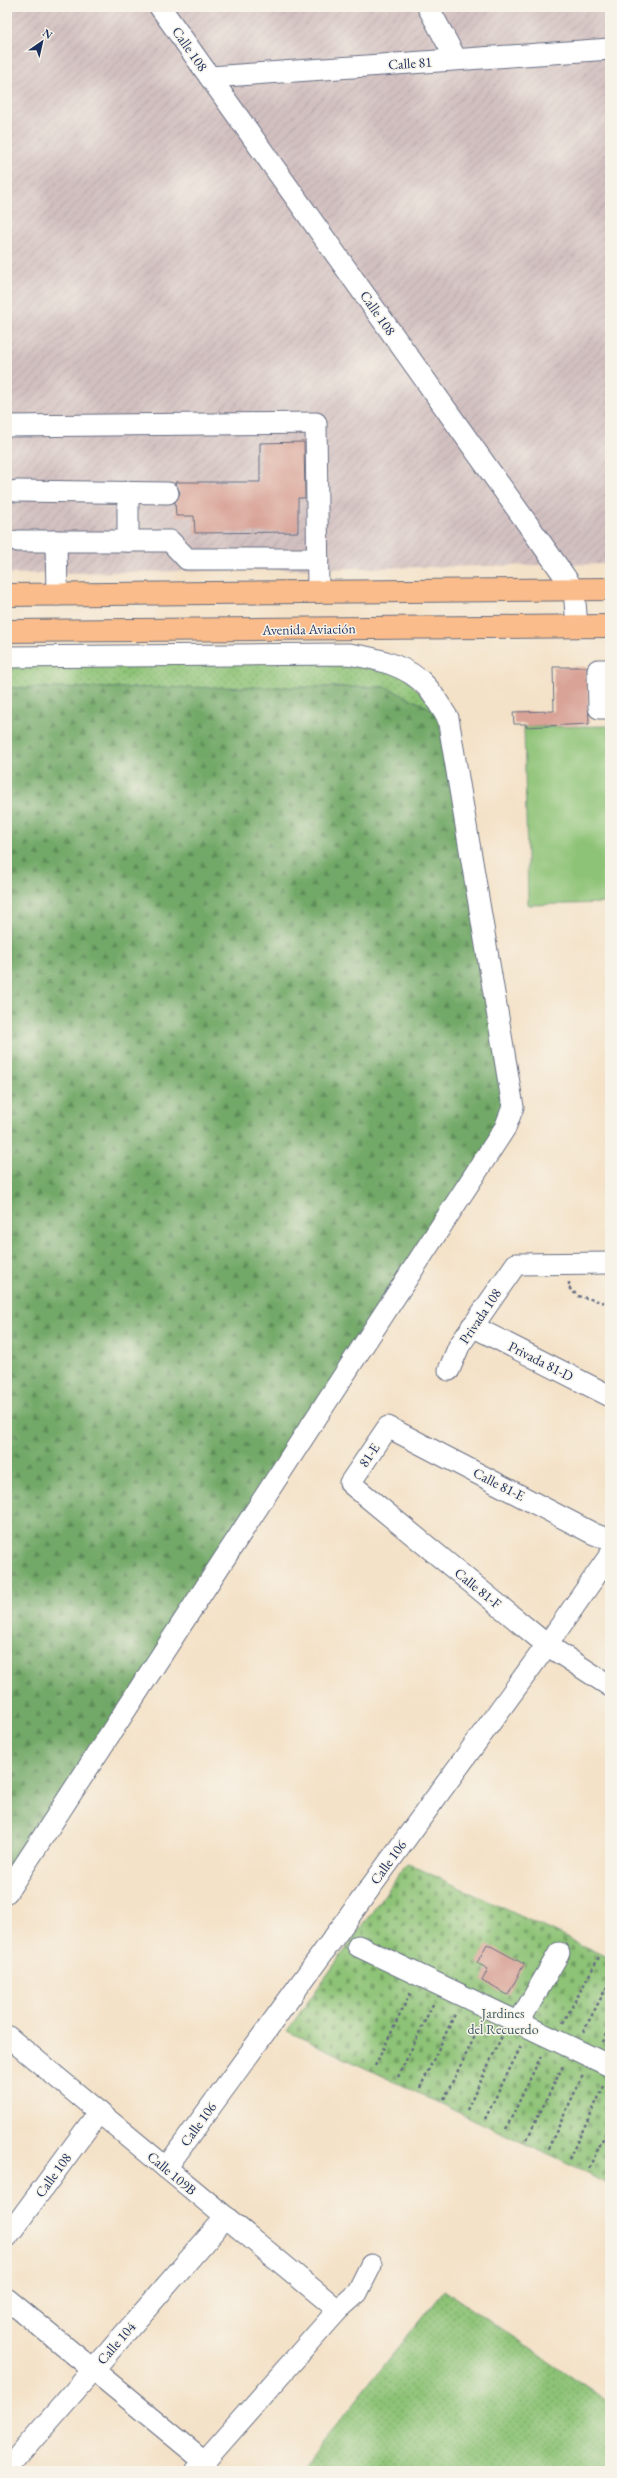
<svg xmlns="http://www.w3.org/2000/svg" width="617" height="2478" font-family="'EB Garamond',serif">
  <style>
    .industrial { fill: url(#industrial-furrows) }
    .grass { fill: url(#grass-dots); stroke: #54796a }
    .forest { fill: url(#forest-firs); stroke: #466c62 }
    .cemetery { fill: url(#cemetery-stones); stroke: #54796a }
    .pitch { fill: #8dc376; stroke: #54796a }
    .building { fill: #d9a397 }
    .lines { fill: none; stroke-linecap: round; stroke-linejoin: round }
    .minor-casing { stroke: #676e83; stroke-width: 23 }
    .major-casing { stroke: #676e83; stroke-width: 24 }
    .path { stroke: #676e83; stroke-width: 2.5; stroke-dasharray: 3 3; stroke-linecap: butt }
    .minor { stroke: #fff; stroke-width: 21 }
    .major { stroke: #f9bc8a; stroke-width: 22 }
    .labels { text-anchor: middle; stroke-width: 3; stroke-linejoin: round; paint-order: stroke }
    .street-label { font-size: 14px; fill: #1b2f5e; stroke: #f7f3e8 }
    .park-label { font-size: 14px; fill: #3d5b65; stroke: #f7f3e8 }
  </style>
  <defs>
    <pattern id="industrial-furrows" width="10" height="10" patternUnits="userSpaceOnUse"><rect width="10" height="10" fill="#d1bfbf"/><path d="M-1 1l2-2M0 10L10 0M9 11l2-2" fill="none" stroke="#b3a4a7"/></pattern>
    <pattern id="grass-dots" width="8" height="8" patternUnits="userSpaceOnUse"><rect width="8" height="8" fill="#8dc376"/><path d="M2 2h.1M6 6h.1" fill="none" stroke="#729f64" stroke-width="1.8" stroke-linecap="round"/></pattern>
    <pattern id="forest-firs" width="22" height="20" patternUnits="userSpaceOnUse"><rect width="22" height="20" fill="#72a967"/><path d="M5 1l3.5 6h-7zM16 11l3.5 6h-7z" fill="#5d8a58"/></pattern>
    <pattern id="cemetery-stones" width="16" height="16" patternUnits="userSpaceOnUse"><rect width="16" height="16" fill="#8dc376"/><path d="M2 7V4a2 2 0 0 1 4 0v3zM10 15v-3a2 2 0 0 1 4 0v3z" fill="#729f64"/></pattern>
  </defs>
  <rect width="100%" height="100%" fill="#f7f3e8"/>
  <filter id="ink" filterUnits="userSpaceOnUse"><feTurbulence type="fractalNoise" baseFrequency=".025" numOctaves="2"/><feDisplacementMap in="SourceGraphic" scale="8" xChannelSelector="R" yChannelSelector="G"/><feConvolveMatrix kernelMatrix="1 2 1 2 8 2 1 2 1" color-interpolation-filters="sRGB"/></filter>
  <filter id="wash" filterUnits="userSpaceOnUse"><feTurbulence type="fractalNoise" baseFrequency=".012" numOctaves="4" result="noise"/><feDisplacementMap in="SourceGraphic" scale="16" xChannelSelector="R" yChannelSelector="G"/><feGaussianBlur stdDeviation="0.9" result="paint"/><feColorMatrix in="noise" values="0 0 0 0 0 0 0 0 0 0 0 0 0 0 0 0 0 1.4 0 .05"/><feComposite in="paint" operator="in"/></filter>
  <g filter="url(#wash)">
    <rect width="100%" height="100%" fill="#f4e2c8"/>
    <polygon class="industrial" points="7,7 610,7 610,564 7,574"/>
    <g class="grass">
      <polygon points="322,659 402,674 438,712 385,687 7,688 7,662"/>
      <polygon points="444,2290 610,2403 610,2471 300,2471"/>
    </g>
    <polygon class="forest" points="386,687 438,712 512,1107 7,1884 7,688"/>
    <polygon class="cemetery" points="407,1863 610,1958 610,2184 287,2031"/>
    <polygon class="pitch" points="610,726 610,903 528,905 524,727"/>
    <g id="blocks">
      <g class="building">
        <polygon points="304,442 305,498 298,498 298,532 195,533 194,516 176,516 175,502 180,493 175,482 260,482 260,443"/>
        <polygon points="553,667 587,667 589,724 526,727 526,724 514,724 513,712 554,711"/>
        <polygon points="487,1944 524,1964 508,1995 482,1981 488,1969 477,1963"/>
      </g>
    </g>
  </g>
  <g filter="url(#ink)">
    <use href="#blocks" fill-opacity="0" stroke="#676e83" stroke-width="1"/>
    <g class="lines">
      <g class="minor-casing">
        <g id="minor">
          <polyline points="160,7 561,571 574,590 577,626"/>
          <polyline points="428,7 456,59"/>
          <polyline points="210,77 610,49"/>
          <polyline points="7,426 316,423 318,592"/>
          <polyline points="16,491 168,493"/>
          <polyline points="128,492 128,541"/>
          <polyline points="18,541 170,541 187,559 318,559"/>
          <polyline points="56,541 57,595"/>
          <path d="M7 657 348 654C375 658 408 665 427 687 435 696 441 708 448 718L513 1107 505 1128 7 1892"/>
          <polyline points="610,670 598,670 599,708 610,708"/>
          <polyline points="472,1326 610,1396"/>
          <polyline points="449,1370 459,1346 516,1264 610,1263"/>
          <polyline points="610,1540 594,1534 388,1427 350,1483 547,1645 610,1686"/>
          <polyline points="358,1946 610,2066"/>
          <polyline points="519,2022 559,1953"/>
          <polyline points="7,2036 338,2310"/>
          <polyline points="166,2168 547,1645 610,1555"/>
          <polyline points="7,2237 99,2112"/>
          <polyline points="7,2299 204,2461"/>
          <polyline points="7,2469 226,2217"/>
          <polyline points="196,2471 338,2310 357,2293 371,2265"/>
        </g>
      </g>
      <g class="major-casing">
        <g id="major">
          <polyline points="7,595 610,589"/>
          <polyline points="7,631 610,626"/>
        </g>
      </g>
      <g class="path">
        <polyline points="569,1282 569,1288 578,1296 610,1304"/>
        <polyline points="563,2023 599,1957"/>
        <polyline points="583,2032 610,1981"/>
        <polyline points="603,2042 610,2028"/>
        <polyline points="375,2066 411,1992"/>
        <polyline points="398,2077 434,2002"/>
        <polyline points="420,2088 456,2012"/>
        <polyline points="444,2099 481,2024"/>
        <polyline points="467,2110 503,2034"/>
        <polyline points="485,2119 522,2044"/>
        <polyline points="506,2129 542,2054"/>
        <polyline points="527,2139 564,2064"/>
        <polyline points="548,2149 584,2073"/>
        <polyline points="569,2159 605,2084"/>
        <polyline points="589,2168 610,2124"/>
        <polyline points="610,2178 610,2177"/>
      </g>
      <use href="#minor" class="minor"/>
      <use href="#major" class="major"/>
    </g>
  </g>
  <g class="labels">
    <g class="street-label">
      <text transform="translate(190 49) rotate(55)" y="5">Calle 108</text>
      <text transform="translate(410 63) rotate(-4)" y="5">Calle 81</text>
      <text transform="translate(378 313) rotate(55)" y="5">Calle 108</text>
      <text transform="translate(309 629) rotate(-1)" y="5">Avenida Aviación</text>
      <text transform="translate(480 1316) rotate(-56)" y="5">Privada 108</text>
      <text transform="translate(541 1361) rotate(27)" y="5">Privada 81-D</text>
      <text transform="translate(369 1455) rotate(-56)" y="5">81-E</text>
      <text transform="translate(499 1484) rotate(27)" y="5">Calle 81-E</text>
      <text transform="translate(478 1588) rotate(39)" y="5">Calle 81-F</text>
      <text transform="translate(388 1862) rotate(-54)" y="5">Calle 106</text>
      <text transform="translate(198 2124) rotate(-54)" y="5">Calle 106</text>
      <text transform="translate(172 2173) rotate(40)" y="5">Calle 109B</text>
      <text transform="translate(53 2175) rotate(-54)" y="5">Calle 108</text>
      <text transform="translate(116 2343) rotate(-49)" y="5">Calle 104</text>
    </g>
    <g class="park-label">
      <text x="503" y="2018">Jardines<tspan x="503" dy="16">del Recuerdo</tspan></text>
    </g>
  </g>
  <rect width="617" height="2478" fill="none" stroke="#f7f3e8" stroke-width="24"/>
  <g transform="translate(42 42) rotate(34)" stroke="#f7f3e8" stroke-width="3" paint-order="stroke">
  <path d="M0-3L7 15L0 10L-7 15Z" fill="#1b2f5e"/>
  <text y="-6" font-size="11" font-weight="bold" text-anchor="middle" fill="#1b2f5e">N</text>
  </g>
</svg>
